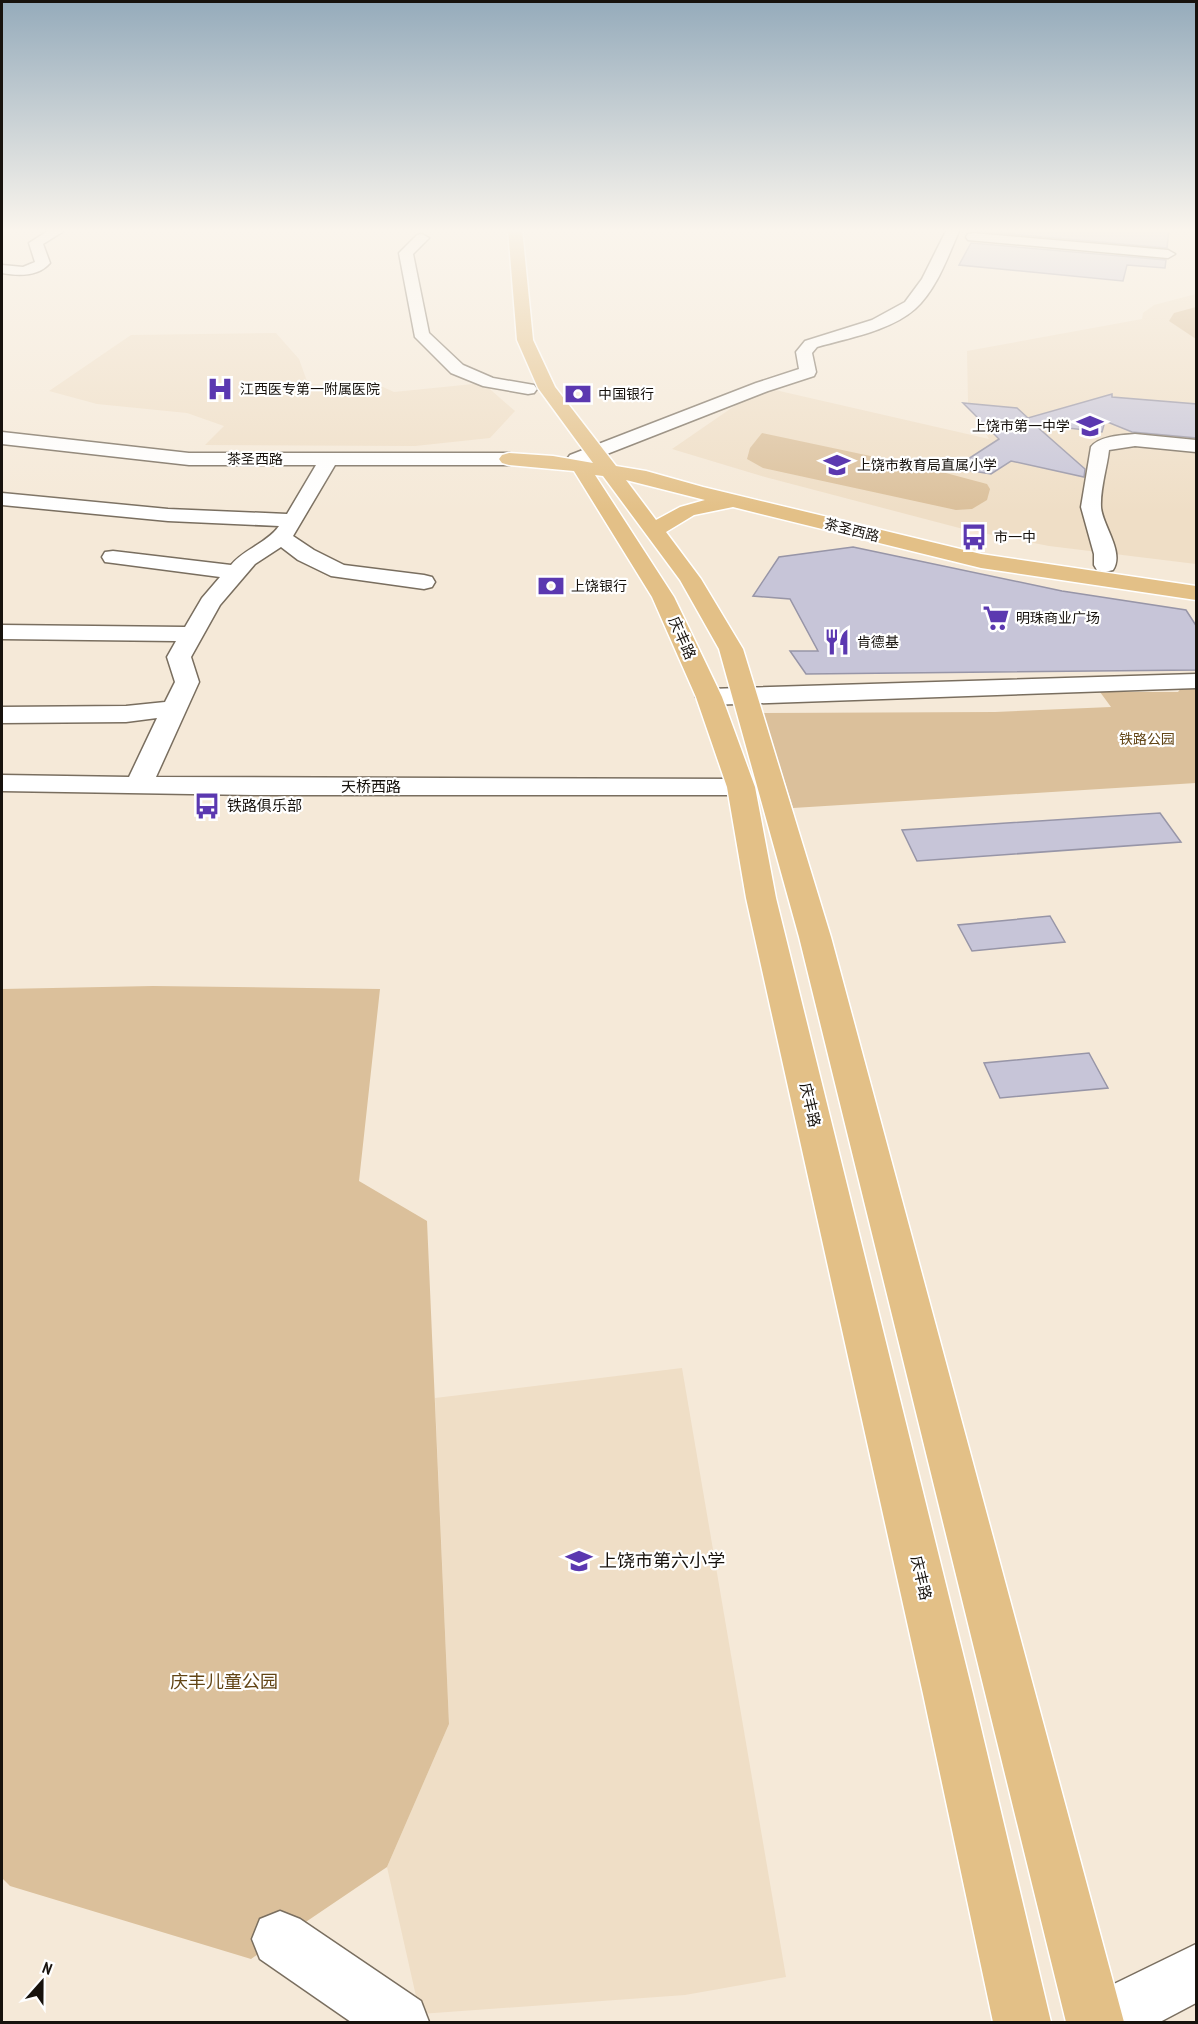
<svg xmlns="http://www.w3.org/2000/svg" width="1198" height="2024" font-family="'PT Sans Narrow','Noto Sans SC',sans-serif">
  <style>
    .built { fill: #efdec6 }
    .green { fill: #dbc09b }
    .building { fill: #c7c5d8; stroke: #9795a7; stroke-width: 1.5 }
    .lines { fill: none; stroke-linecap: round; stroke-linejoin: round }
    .minor-casing { stroke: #796e5f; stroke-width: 3 }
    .major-casing { stroke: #fff; stroke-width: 3 }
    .minor { fill: #fff; fill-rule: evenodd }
    .major { fill: #e3c087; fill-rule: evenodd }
    .labels { text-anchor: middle; stroke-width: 4.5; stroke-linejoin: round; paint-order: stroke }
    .far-poi-label { font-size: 14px; fill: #17120d; stroke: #fff; text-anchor: start }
    .far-street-label { font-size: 14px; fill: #17120d; stroke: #fff }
    .far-park-label { font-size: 14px; fill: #624516; stroke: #fff }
    .street-label { font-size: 15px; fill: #17120d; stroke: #fff }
    .poi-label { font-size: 15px; fill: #17120d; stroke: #fff; text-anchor: start }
    .near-poi-label { font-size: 18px; fill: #17120d; stroke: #fff; text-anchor: start }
    .near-park-label { font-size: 18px; fill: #624516; stroke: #fff }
  </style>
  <rect width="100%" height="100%" fill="#f5e9d8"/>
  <g class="built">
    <polygon points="1196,294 1196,564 1049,546 967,530 765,477 672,449 762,387 989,439 968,402 967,351 1142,319 1143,313 1154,305"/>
    <polygon points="276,333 299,359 308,384 383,387 394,392 483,383 515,411 490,438 415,446 205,445 224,426 187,413 97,404 49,391 131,335"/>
    <polygon points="682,1368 786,1977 685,1995 420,2014 387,1867 449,1724 435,1398"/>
  </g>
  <g class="green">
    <polygon points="1196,307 1196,339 1169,321 1174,313"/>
    <polygon points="762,433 927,468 987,484 990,489 987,500 972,509 956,510 763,468 747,459 750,448"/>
    <polygon points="1182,687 1196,687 1196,783 793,808 763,713 995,712 1111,707 1100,692 1178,692"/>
    <polygon points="153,986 380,989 359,1181 427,1221 449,1724 387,1867 251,1959 10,1886 2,1878 2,989"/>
  </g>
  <g class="building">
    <polygon points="978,229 1014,233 1014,229 1169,229 1167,248 977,231"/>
    <polygon points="971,243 1166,260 1165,268 1127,265 1123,281 959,265"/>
    <polygon points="1112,394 1112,397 1197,404 1197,438 1132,432 1105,421 1102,432 1034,424 1085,469 1084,477 1011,461 991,474 954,468 999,439 963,403 1017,408 1028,418"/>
    <polygon points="853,547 1062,591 1186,610 1197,627 1197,670 806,674 790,651 818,651 790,599 753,596 779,557"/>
    <polygon points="1160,813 1181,842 917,861 902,830"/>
    <polygon points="1050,916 1065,942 972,951 958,925"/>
    <polygon points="1089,1053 1108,1088 1000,1098 984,1063"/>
  </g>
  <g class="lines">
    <g class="minor-casing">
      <g id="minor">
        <path d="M51 229H67L43 244 50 263C38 277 18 276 2 273V265L23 267 35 262 29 243Z"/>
        <path d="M947 229H960C948 256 937 289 915 309 890 331 848 338 817 347L812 353 816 372 814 376 768 391 584 463H570L567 459 570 455 756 383 799 369 796 352 805 341 872 320 905 302 922 279Z"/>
        <polygon points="973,233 1168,250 1175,254 1168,258 968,240 966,237 968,234"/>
        <polygon points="422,234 429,238 413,254 429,333 463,365 493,378 534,385 537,389 534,393 528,394 483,386 451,373 415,337 399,253 417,235"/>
        <path d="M2 432 189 453H509L516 455 519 459 516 463 509 465H335L293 536 314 550 344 565 424 575 432 577 435 582 432 587 424 589 331 576 298 560 281 547 255 564 220 605 191 657 199 682 156 777 741 779 751 781 755 787 751 793 741 795H254L2 791V775L129 777 157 718 126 722 2 723V707L126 706 165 702 175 682 167 657 176 641 2 639V625L185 627 202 598 220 577 113 563 105 562 102 557 105 552 113 551 231 565C244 549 267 543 279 526L168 521 2 505V493L168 509 287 514 316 465H189L2 444Z"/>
        <path d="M1135 434 1196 440V452L1135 446 1109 450C1107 468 1100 489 1101 507 1102 525 1125 552 1113 570L1105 572 1097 570 1094 565V554L1081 507 1091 447C1099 436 1122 435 1135 434Z"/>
        <polygon points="1196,674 1196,688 709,705 700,702 696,697 700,692 709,689"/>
        <polygon points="280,1911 300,1919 421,2001 429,2022 351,2022 260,1959 252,1939 260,1919"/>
        <polygon points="1196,1944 1196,2003 1160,2022 1071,2022 1079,2001"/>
      </g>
    </g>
    <g class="major-casing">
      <path id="major" d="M508 229H522L533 340 555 387 616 466 646 471 703 487 981 554 1196 586V600L981 568 733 507 694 515 666 532 701 579 743 649 831 937 1124 2022H1066L799 937 719 649 680 580 603 476 595 475 674 597 722 697 755 787 776 898 973 1694 1051 2022H993L923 1694 746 898 727 787 696 697 652 597 574 471 509 465 502 463 499 459 502 455 509 453 553 456 593 463 538 388 517 340ZM626 480 705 500 680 507 656 520Z"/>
    </g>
    <use href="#minor" class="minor"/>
    <use href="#major" class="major"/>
  </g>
  <linearGradient id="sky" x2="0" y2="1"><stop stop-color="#95abbb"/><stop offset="0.45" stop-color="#faf5ed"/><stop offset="1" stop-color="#faf5ed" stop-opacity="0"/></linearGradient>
  <rect width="1198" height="512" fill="url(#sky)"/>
  <defs>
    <g id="hospital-bare" transform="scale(2.07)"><path d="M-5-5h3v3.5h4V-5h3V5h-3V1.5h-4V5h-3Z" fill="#5b38b0" stroke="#fff" stroke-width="2.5" paint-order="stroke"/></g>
    <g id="bank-bare" transform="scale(2.07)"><path d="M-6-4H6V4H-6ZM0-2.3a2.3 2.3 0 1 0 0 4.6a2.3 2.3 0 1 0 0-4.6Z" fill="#5b38b0" stroke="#fff" stroke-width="2.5" paint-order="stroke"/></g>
    <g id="school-bare" transform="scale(2.07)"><path d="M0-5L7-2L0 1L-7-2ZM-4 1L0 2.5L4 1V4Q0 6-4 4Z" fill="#5b38b0" stroke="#fff" stroke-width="2.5" paint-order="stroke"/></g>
    <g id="bus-bare" transform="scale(2.07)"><path d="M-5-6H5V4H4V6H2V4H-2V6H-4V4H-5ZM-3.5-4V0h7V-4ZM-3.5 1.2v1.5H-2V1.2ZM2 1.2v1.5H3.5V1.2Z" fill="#5b38b0" stroke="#fff" stroke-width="2.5" paint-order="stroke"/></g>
    <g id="supermarket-bare" transform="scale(2.07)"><path d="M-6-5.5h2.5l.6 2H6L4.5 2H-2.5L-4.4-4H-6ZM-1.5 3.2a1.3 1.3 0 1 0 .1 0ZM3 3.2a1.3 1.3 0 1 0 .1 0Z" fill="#5b38b0" stroke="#fff" stroke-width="2.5" paint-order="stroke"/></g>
    <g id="restaurant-bare" transform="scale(2.07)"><path d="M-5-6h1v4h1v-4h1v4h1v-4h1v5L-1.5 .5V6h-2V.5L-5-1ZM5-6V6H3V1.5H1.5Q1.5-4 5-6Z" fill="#5b38b0" stroke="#fff" stroke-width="2.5" paint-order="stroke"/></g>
  </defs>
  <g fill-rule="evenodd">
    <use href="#hospital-bare" x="220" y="389"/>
    <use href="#bank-bare" x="578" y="394"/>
    <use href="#school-bare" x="1090" y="426"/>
    <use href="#school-bare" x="837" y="465"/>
    <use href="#bus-bare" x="974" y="537"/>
    <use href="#bank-bare" x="551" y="586"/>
    <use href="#supermarket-bare" x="996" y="618"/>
    <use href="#restaurant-bare" x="837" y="642"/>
    <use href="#bus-bare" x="207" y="806"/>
    <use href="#school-bare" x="579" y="1561"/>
  </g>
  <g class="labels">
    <g class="far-poi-label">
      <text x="240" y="394">江西医专第一附属医院</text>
      <text x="598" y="399">中国银行</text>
      <text x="1070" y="431" text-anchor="end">上饶市第一中学</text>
      <text x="857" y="470">上饶市教育局直属小学</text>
      <text x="994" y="542">市一中</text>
      <text x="571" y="591">上饶银行</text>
      <text x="1016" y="623">明珠商业广场</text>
      <text x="857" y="647">肯德基</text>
    </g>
    <g class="far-street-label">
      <text x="255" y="464">茶圣西路</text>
      <text transform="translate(852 530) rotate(14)" y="5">茶圣西路</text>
    </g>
    <g class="far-park-label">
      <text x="1147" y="744">铁路公园</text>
    </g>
    <g class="street-label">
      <text transform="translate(682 638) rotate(66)" y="5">庆丰路</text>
      <text x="371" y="792">天桥西路</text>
      <text transform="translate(810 1105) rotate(77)" y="5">庆丰路</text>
      <text transform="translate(921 1578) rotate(77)" y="5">庆丰路</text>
    </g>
    <g class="poi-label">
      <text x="227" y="811">铁路俱乐部</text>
    </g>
    <g class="near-poi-label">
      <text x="599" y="1567">上饶市第六小学</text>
    </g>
    <g class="near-park-label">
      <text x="224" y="1688">庆丰儿童公园</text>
    </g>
  </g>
  <rect width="1198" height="2024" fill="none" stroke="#17120d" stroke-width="6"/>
  <g transform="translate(42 1982) rotate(21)" stroke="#ffffff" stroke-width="4.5" paint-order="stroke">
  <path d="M0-4.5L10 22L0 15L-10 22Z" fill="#17120d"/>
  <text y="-9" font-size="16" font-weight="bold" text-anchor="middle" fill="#17120d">N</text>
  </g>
</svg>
